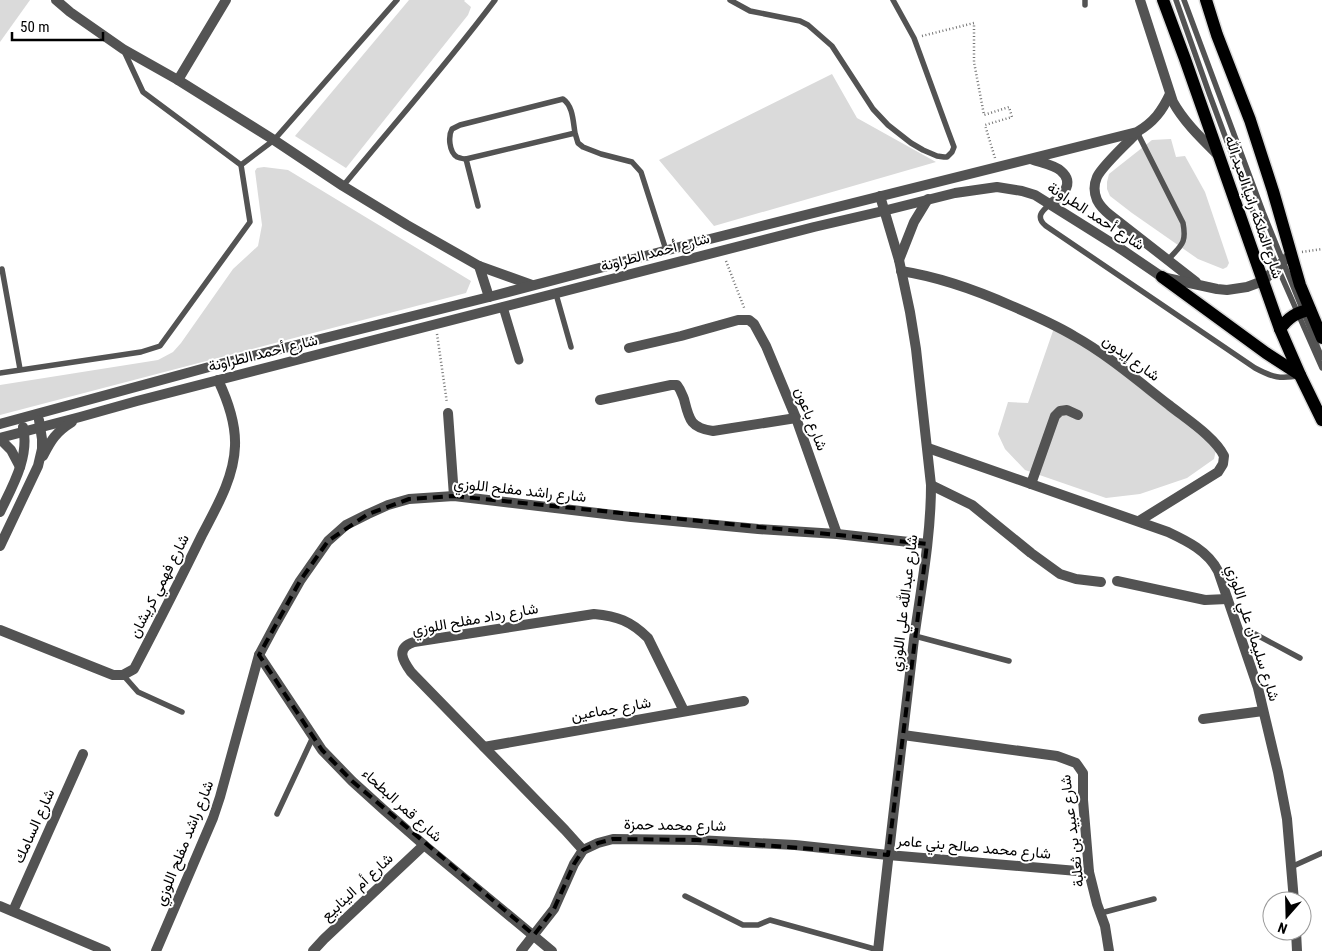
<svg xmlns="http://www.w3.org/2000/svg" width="1322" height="951" font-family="'Roboto Condensed',Vazirmatn,sans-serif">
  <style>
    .green { fill: #dadada }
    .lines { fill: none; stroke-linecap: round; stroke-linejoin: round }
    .primary-casing { stroke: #dbdbdb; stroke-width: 15 }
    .path { stroke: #757575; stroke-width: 2.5; stroke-dasharray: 1 2.5; stroke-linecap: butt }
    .service { stroke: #535353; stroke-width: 5.5 }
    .pedestrian { stroke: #535353; stroke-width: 9 }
    .minor { stroke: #535353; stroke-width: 10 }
    .tertiary { stroke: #535353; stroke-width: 10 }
    .primary { stroke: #000; stroke-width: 12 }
    .marked { fill: none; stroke: #000; stroke-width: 4; stroke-dasharray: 10 6; stroke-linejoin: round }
    .labels { text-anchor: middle; stroke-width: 4; stroke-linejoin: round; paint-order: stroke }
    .street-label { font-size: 15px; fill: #000; stroke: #fff }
  </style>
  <rect width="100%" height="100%" fill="#fff"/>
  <g class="green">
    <polygon points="0,0 30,0 0,42"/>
    <polygon points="409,0 465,0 464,1 471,7 468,15 346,168 295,136"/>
    <polygon points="832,74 857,118 936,162 714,226 659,160"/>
    <polygon points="1171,139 1176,157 1185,156 1205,192 1229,263 1227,267 1223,269 1198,259 1132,213 1110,196 1107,189 1107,182 1109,174 1119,166 1152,140"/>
    <polygon points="264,167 288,170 471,281 466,293 0,415 0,385 158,360 173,352 181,343 233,269 258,246 262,225 255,171 257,168"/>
    <polygon points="1054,328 1091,349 1212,445 1216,450 1214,459 1187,478 1140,494 1106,498 1025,470 1005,449 998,434 1008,402 1028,403"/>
  </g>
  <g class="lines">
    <g class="primary-casing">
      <g id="primary">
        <polyline points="1163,0 1185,59 1263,281 1280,329 1300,375 1322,420"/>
        <polyline points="1206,0 1217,35 1250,120 1273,191 1300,285 1322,338"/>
        <polyline points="1162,277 1266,353 1300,375"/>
        <path d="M1280 329C1288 318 1296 312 1310 310"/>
      </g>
    </g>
    <g class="path">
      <polyline points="922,36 974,23 974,62 984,115 1009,107 1012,117 985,125 995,158"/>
      <polyline points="1302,252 1322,249"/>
      <polyline points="726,261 745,310"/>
      <polyline points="437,334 447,403"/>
    </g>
    <g class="service">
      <polyline points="730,0 750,11 800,21 808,25 832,46 873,109 888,125 911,143 923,150 937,156 944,157 947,157 952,152 954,147 948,131 914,38 893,0"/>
      <polyline points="1085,0 1085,5"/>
      <polyline points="1176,0 1209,93 1254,214 1322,368"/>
      <polyline points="1184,0 1263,212 1322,358"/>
      <path d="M1137 132 1183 223C1187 244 1181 245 1168 260"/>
      <path d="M575 133C573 121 573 106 563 99L460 125 452 129C448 136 449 152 457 157 460 158 463 159 466 159L575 133 578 143 583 147 601 154 632 162 641 172 666 250"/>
      <polyline points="466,159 478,206"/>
      <polyline points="241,165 274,140 397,0"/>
      <path d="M343 186C394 124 447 64 495 0"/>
      <path d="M1050 204C1042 211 1035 217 1046 226L1255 368C1272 377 1281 380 1300 375"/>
      <polyline points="2,269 20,369"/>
      <polyline points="556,294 571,347"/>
      <polyline points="0,373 141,352 160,346 250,222 241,165 143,92 124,51"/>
      <polyline points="1238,632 1255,634 1300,658"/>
      <polyline points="915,636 1009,661"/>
      <polyline points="123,675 138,692 182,712"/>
      <polyline points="277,814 313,737"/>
      <polyline points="1291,867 1322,853"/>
      <polyline points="685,896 743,925 758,925 770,920 878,950"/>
      <polyline points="1101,913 1154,899"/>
    </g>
    <polyline class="pedestrian" points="503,307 519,360"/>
    <g class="minor">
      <polyline points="56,0 70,12 123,49 178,80 274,140 343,186 407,225 479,266 532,285"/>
      <path d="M1140 0 1173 102C1184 122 1202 139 1218 155"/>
      <polyline points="178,80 226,0"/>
      <polyline points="479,266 489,297"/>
      <path d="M901 271C940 277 976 290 1012 306 1033 315 1054 324 1074 336 1108 355 1138 381 1169 405 1185 418 1215 437 1224 456L1223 464 1218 472 1139 521"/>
      <polyline points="629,348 681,336 738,320 749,320 754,324 766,346 796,418 837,534"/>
      <path d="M600 400 671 385H677C681 390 682 394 684 399 689 419 690 428 713 431L796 418"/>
      <polyline points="448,413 454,496"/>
      <path d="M928 448 1168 532C1187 541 1208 551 1218 571L1258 688 1278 772 1287 819 1294 901"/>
      <polyline points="1031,484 1055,416 1060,411 1067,410 1078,415"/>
      <polyline points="931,485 972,505 1031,553 1060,574 1076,579 1101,582"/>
      <polyline points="1117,581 1205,600 1227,599"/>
      <path d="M0 630 113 675H123L134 669C157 625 180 580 202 535 216 508 234 478 235 446 236 423 228 401 218 380"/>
      <polyline points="259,655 322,750 352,781 384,810 424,845 552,951"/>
      <polyline points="1203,719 1263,711"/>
      <polyline points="903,735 1057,756 1076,763 1083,773 1083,800 1089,872 1097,904 1105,926 1109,951"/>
      <polyline points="484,747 744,701"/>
      <path d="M583 850 565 830 411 672C403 661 395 648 414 642L594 614C617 616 631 621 648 638L684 711"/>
      <polyline points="0,906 106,951"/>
      <polyline points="13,911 83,754"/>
      <polyline points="1296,931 1297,951"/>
      <polyline points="156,951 213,818 220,797 259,655 275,625 300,581 328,541 346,525 368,514 388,505 409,499 454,496 631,517 758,529 837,534 927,544"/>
      <polyline points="313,951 324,939 424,845"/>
      <polyline points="521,951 554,909 574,864 583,850 598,843 613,839 697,840 795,845 888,855 1089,872"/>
    </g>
    <g class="tertiary">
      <path d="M1137 133C1127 143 1102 166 1097 177 1094 184 1094 193 1097 200 1100 206 1105 211 1110 215L1196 282"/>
      <path d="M1031 159C1039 162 1055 165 1061 171 1076 184 1061 197 1050 204"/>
      <polyline points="899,260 914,222 928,199"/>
      <path d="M0 424 220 364 489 297 710 239 1137 132C1154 122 1162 111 1170 94"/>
      <polyline points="0,438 80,417 137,401 814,227 883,211 955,193 997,187 1022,191 1035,195 1118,247 1162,277 1217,289 1227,290 1247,287 1263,281 1291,254"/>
      <polyline points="0,439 11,450 20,467"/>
      <path d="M43 456C51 440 56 432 72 422"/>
      <path d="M0 512C12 487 30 457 23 427"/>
      <polyline points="0,546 38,466 42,449 42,439 39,420"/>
      <path d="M878 951C889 847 902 743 914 639 921 588 931 537 931 485L916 349 910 312 899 260 880 196"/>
    </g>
    <use href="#primary" class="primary"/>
  </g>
  <path class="marked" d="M454 496 927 544 888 855 697 840 613 839 598 843 583 850 574 864 554 909 534 935 352 781 322 750 259 655 300 581 328 541 368 514 409 499Z"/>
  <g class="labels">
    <g class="street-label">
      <text transform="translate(1254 207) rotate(71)" y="5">شارع الملكة رانيا العبد الله</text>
      <text transform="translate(1096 216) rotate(33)" y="5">شارع أحمد الطراونة</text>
      <text transform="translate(655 252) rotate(-15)" y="5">شارع أحمد الطراونة</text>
      <text transform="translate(263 353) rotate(-14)" y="5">شارع أحمد الطراونة</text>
      <text transform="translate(1131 358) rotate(36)" y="5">شارع إيدون</text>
      <text transform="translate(811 419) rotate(69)" y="5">شارع باعون</text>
      <text transform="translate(520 490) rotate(6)" y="5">شارع راشد مفلح اللوزي</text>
      <text transform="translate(159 586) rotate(-63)" y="5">شارع فهمي كريشان</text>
      <text transform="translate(904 603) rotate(-83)" y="5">شارع عبدالله علي اللوزي</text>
      <text transform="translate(475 619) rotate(-10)" y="5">شارع رداد مفلح اللوزي</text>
      <text transform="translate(1253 633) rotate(72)" y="5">شارع سليمان علي اللوزي</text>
      <text transform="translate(611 709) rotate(-10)" y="5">شارع جماعين</text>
      <text transform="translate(402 805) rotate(42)" y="5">شارع قمر البطحاء</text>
      <text transform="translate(675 825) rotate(1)" y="5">شارع محمد حمزة</text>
      <text transform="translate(34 826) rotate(-66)" y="5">شارع السامك</text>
      <text transform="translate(1072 831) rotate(-97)" y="5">شارع عبيد بن ثعلبة</text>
      <text transform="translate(184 843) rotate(-68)" y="5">شارع راشد مفلح اللوزي</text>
      <text transform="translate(974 847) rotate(5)" y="5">شارع محمد صالح بني عامر</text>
      <text transform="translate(357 887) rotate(-43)" y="5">شارع أم الينابيع</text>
    </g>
  </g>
  <g transform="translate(1287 916) rotate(200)"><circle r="24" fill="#ffffff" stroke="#999999"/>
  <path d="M0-4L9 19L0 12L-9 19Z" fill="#000000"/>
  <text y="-8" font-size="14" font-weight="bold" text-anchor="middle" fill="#000000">N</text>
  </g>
  <path d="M12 32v8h91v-8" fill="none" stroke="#000000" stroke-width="2.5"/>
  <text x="20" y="32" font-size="15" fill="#000000" stroke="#ffffff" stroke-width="4" paint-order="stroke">50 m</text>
</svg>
